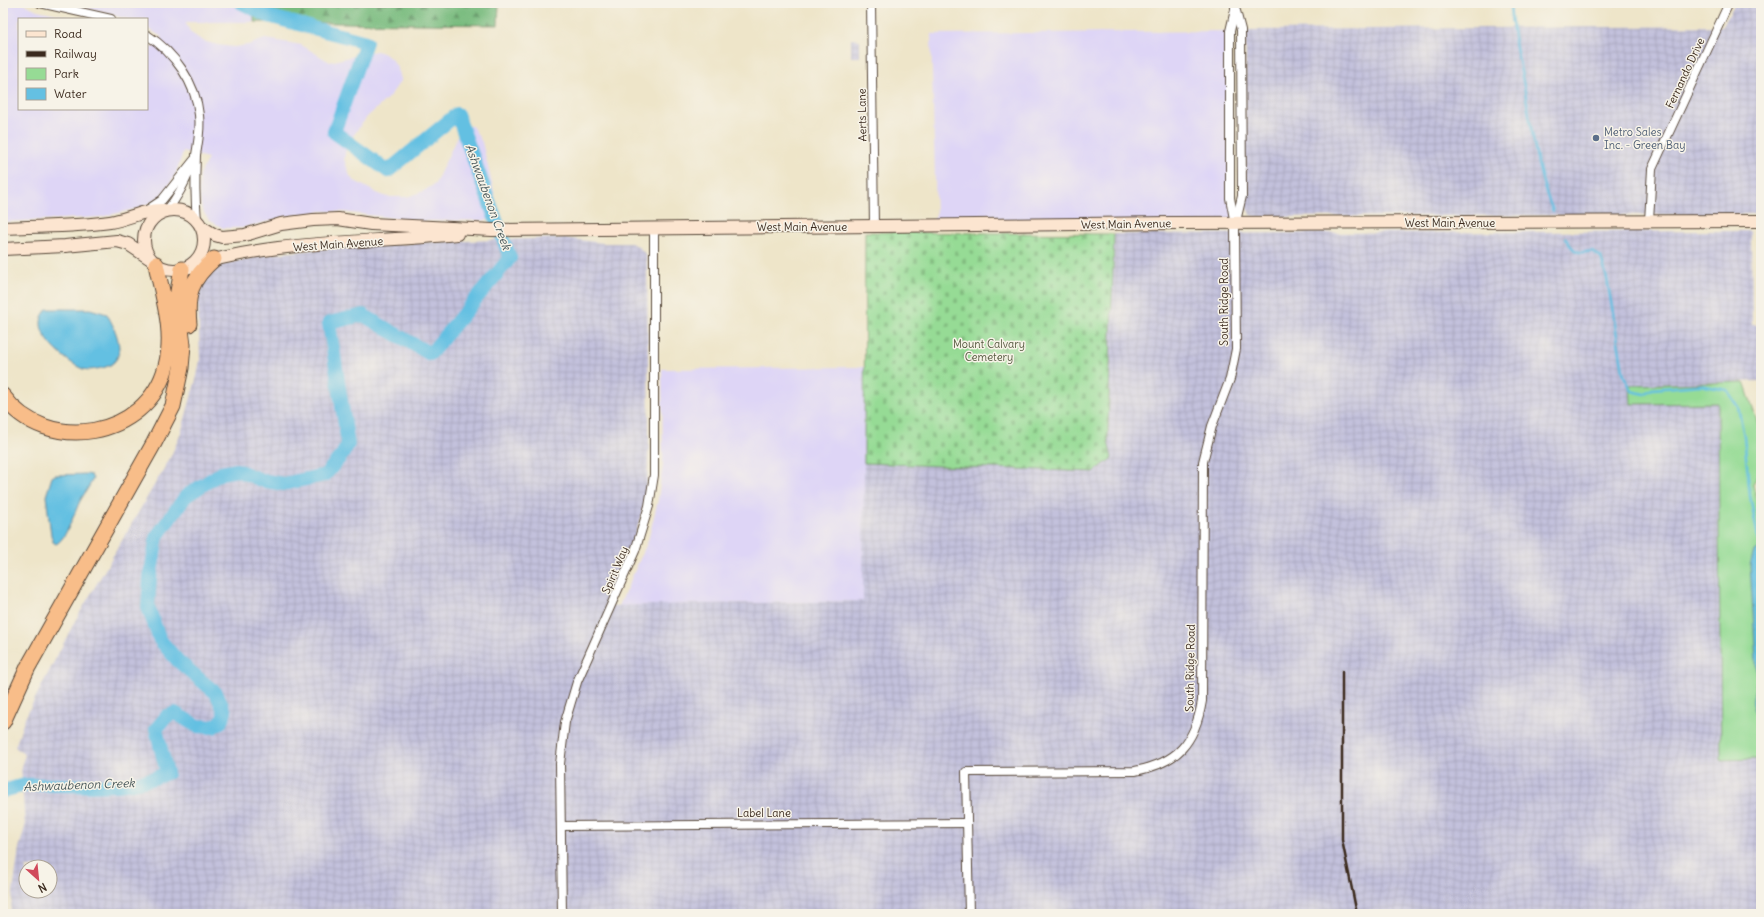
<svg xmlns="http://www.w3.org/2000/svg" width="1764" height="917" font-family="Delius,sans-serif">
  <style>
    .built { fill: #ded5f6 }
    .industrial { fill: url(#industrial-grid); fill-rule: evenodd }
    .forest { fill: url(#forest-firs); stroke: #5a724e }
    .cemetery { fill: url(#cemetery-stones); stroke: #68825a }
    .park { fill: #96db95; stroke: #68825a }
    .water { fill: #64c0e2; stroke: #507580 }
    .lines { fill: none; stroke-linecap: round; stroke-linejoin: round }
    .stream { stroke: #64c0e2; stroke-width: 2.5 }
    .river { stroke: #64c0e2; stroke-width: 14 }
    .street-casing { stroke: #564638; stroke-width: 10 }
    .secondary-casing { stroke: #564638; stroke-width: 14 }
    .highway-casing { stroke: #564638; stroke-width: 17 }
    .street { stroke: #fff; stroke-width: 8 }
    .secondary { stroke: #fce5d0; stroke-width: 12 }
    .highway { stroke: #f8bd89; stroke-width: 15 }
    .rail { stroke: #3b2a1e; stroke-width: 2.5 }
    .service-dot { fill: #5c6f8a; stroke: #f7f3e8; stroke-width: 1.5 }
    .labels { text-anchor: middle; stroke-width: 3; stroke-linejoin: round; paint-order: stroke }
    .street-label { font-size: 11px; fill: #3b2a1e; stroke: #f7f3e8 }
    .service-label { font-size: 11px; fill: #4e5e75; stroke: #f7f3e8; text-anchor: start }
    .park-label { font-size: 11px; fill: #52563c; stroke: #f7f3e8 }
    .water-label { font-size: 12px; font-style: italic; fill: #475759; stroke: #f7f3e8 }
  </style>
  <defs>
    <pattern id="industrial-grid" width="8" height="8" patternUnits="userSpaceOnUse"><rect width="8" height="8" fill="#c3c1dc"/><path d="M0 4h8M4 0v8" fill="none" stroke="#a8a6bc"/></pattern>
    <pattern id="forest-firs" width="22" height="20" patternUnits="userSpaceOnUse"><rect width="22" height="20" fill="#78bb7e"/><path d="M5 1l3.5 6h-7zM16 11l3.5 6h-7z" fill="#649867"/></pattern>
    <pattern id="cemetery-stones" width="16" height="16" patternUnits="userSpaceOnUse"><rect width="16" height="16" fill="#96db95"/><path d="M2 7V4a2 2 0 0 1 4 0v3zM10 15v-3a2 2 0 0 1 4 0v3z" fill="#82bc80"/></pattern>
  </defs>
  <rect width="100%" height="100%" fill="#f7f3e8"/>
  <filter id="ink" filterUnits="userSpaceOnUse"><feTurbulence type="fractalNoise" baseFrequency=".025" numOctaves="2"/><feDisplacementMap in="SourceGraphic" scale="8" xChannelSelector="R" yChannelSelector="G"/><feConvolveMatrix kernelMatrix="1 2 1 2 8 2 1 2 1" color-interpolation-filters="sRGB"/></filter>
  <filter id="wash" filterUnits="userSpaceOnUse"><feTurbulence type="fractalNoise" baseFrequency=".012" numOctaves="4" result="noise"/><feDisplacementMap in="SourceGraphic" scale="16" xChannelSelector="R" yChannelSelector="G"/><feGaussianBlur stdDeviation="0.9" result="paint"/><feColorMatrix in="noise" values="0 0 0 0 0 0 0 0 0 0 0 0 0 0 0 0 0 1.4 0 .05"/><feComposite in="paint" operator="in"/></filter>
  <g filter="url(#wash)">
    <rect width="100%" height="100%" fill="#eee5c9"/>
    <g class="built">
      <polygon points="3,3 23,3 37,10 79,19 19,19 19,109 147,109 147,44 153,48 162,37 147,28 147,19 128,19 66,3 254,3 254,22 185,22 191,33 203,41 218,45 234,47 248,45 265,39 272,40 301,45 330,62 370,52 377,51 385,54 391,59 397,67 401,79 399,83 390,96 367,117 347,144 344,159 350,176 353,180 377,193 387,197 407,197 424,191 435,184 459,133 466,126 472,126 482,142 495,196 498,220 419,221 343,212 322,211 289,216 242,228 223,228 209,220 202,210 199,193 200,175 208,158 183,152 175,176 165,191 156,200 139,208 101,217 3,222"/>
      <polygon points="1230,31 1230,117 1235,224 928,226 936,216 931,34"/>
      <polygon points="864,367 864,601 619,606 648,541 658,500 663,464 662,369"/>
    </g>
    <g class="industrial">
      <polygon points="1735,3 1761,3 1761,214 1257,217 1251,215 1246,207 1245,112 1246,30 1723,26"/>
      <polygon points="851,39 860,40 860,57 851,57"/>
      <path d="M1751 231 1752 325H1761V381L1630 386 1632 404 1718 403 1721 760 1761 759V914H10L19 848 25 827 21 766 25 755 15 747 25 718 75 621 170 458 181 433 197 376 200 360 198 297 210 267 265 255 320 249 433 242 564 238 603 243H631L638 246 646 255 647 265 649 435 647 486 644 505 634 539 606 606 863 601 864 463 1104 464 1108 442 1114 234ZM26 867H50V891H26Z"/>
    </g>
    <polygon class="forest" points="254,3 499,3 498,25 254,22"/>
    <polygon class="cemetery" points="865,232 1114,234 1108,428 1108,442 1112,458 1094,472 864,463"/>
    <polygon class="park" points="1744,382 1761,433 1761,468 1753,485 1761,514 1761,759 1721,760 1718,403 1631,404 1630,385"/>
    <g class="water">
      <path d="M47 309H90L107 314C116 330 131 362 102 368 96 369 89 371 83 369 69 364 40 339 41 323 41 317 44 313 47 309Z"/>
      <path d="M87 474 91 475 93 479C89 487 84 494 80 501 75 511 66 540 56 544L53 542 51 535 46 496 52 477 55 475Z"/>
      <path d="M1761 547V720H1759C1747 702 1755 696 1757 677L1750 565 1754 551Z"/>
    </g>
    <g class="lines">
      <g class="stream">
        <path d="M1510 3C1511 30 1518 55 1523 81 1532 125 1535 170 1553 211"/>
        <path d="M1565 238C1574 251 1576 255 1592 251L1601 257 1607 279 1624 376 1632 391 1644 394 1652 389 1700 385 1727 390 1738 407 1744 436 1750 496 1761 553"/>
      </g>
      <path class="river" d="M3 791C11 789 19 786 27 785 73 783 124 793 167 773L156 729 167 716 175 713 197 726 213 727 222 721 225 712 216 693 178 661 160 640 148 607 150 578 157 536 186 496 221 473 237 470 261 480 283 484 325 475 342 455 348 444 329 323 363 315 430 354 510 258 457 114 388 171 334 132 366 42 268 16 242 3"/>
    </g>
  </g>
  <g filter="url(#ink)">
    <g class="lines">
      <g class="street-casing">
        <g id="street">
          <polyline points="40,3 111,19"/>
          <polyline points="871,3 874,226"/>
          <polyline points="1236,11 1241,30 1242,196 1236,221"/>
          <path d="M147 35C174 52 196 83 199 115 201 129 198 142 196 155 195 177 195 198 197 220"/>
          <polyline points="147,210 162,200 194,160"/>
          <path d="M167 210C178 197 185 183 191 167"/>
          <polyline points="1649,221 1652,169 1729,3"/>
          <polyline points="561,826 967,823"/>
          <polyline points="562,914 560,764 565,722 577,682 635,551 649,506 654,475 654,228"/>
          <path d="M969 914 966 772 1135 771C1177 763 1195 743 1202 701L1203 462 1212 426 1230 379 1236 349 1235 224 1230 198V31L1235 10V3"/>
        </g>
      </g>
      <g class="secondary-casing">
        <g id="secondary">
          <circle cx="174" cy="240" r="30"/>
          <polyline points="202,227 215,235 222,237 245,235 281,224 313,220 338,219 371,224 492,230 1171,223 1761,221"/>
          <path d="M3 228C38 226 75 227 110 222 129 219 145 209 164 210"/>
          <polyline points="3,249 65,246 117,241 128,244 149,258"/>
          <path d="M186 268C273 239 366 244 457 234"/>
        </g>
      </g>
      <g class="highway-casing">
        <g id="highway">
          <path d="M189 324C186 294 191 279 214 259"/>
          <path d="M3 396C46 455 147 439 166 366 175 332 163 298 156 264"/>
          <polyline points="3,722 28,667 154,443 173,406 181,368 183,345 177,297 182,269"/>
        </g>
      </g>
      <use href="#street" class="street"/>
      <use href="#secondary" class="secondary"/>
      <use href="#highway" class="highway"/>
      <polyline class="rail" points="1342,671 1342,840 1357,914"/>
    </g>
  </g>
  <circle class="service-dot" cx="1596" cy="138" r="4"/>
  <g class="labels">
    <g class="street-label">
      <text transform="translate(1685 73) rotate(-65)" y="4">Fernando Drive</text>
      <text transform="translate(862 115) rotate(-91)" y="4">Aerts Lane</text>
      <text x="1450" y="227">West Main Avenue</text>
      <text transform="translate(1126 224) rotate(-1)" y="4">West Main Avenue</text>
      <text x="802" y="231">West Main Avenue</text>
      <text transform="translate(338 244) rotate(-4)" y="4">West Main Avenue</text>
      <text transform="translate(1224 302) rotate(-90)" y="4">South Ridge Road</text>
      <text transform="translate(615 570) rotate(-67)" y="4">Spirit Way</text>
      <text transform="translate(1190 668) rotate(-89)" y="4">South Ridge Road</text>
      <text x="764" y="817">Label Lane</text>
    </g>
    <g class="service-label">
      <text x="1604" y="136">Metro Sales<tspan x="1604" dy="13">Inc. - Green Bay</tspan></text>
    </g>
    <g class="park-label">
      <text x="989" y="348">Mount Calvary<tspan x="989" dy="13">Cemetery</tspan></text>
    </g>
    <g class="water-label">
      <text transform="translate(488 197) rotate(70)" y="4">Ashwaubenon Creek</text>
      <text transform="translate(79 785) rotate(-2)" y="4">Ashwaubenon Creek</text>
    </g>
  </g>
  <rect width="1764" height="917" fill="none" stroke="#f7f3e8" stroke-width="16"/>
  <rect x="18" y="18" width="130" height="92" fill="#f7f3e8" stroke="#aca397"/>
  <rect x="26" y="31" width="20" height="6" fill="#fce5d0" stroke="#aca397"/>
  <text x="54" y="38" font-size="12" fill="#3b2a1e">Road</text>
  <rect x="26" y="51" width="20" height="6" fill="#3b2a1e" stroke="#aca397"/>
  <text x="54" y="58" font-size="12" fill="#3b2a1e">Railway</text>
  <rect x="26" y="68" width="20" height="12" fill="#96db95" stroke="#aca397"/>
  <text x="54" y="78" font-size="12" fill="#3b2a1e">Park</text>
  <rect x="26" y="88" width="20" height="12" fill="#64c0e2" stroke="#aca397"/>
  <text x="54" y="98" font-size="12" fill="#3b2a1e">Water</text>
  <g transform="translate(38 879) rotate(153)"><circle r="19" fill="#f7f3e8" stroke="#aca397"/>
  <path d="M0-3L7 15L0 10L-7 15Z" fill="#d1495b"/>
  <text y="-6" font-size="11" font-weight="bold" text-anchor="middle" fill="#3b2a1e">N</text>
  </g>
</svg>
